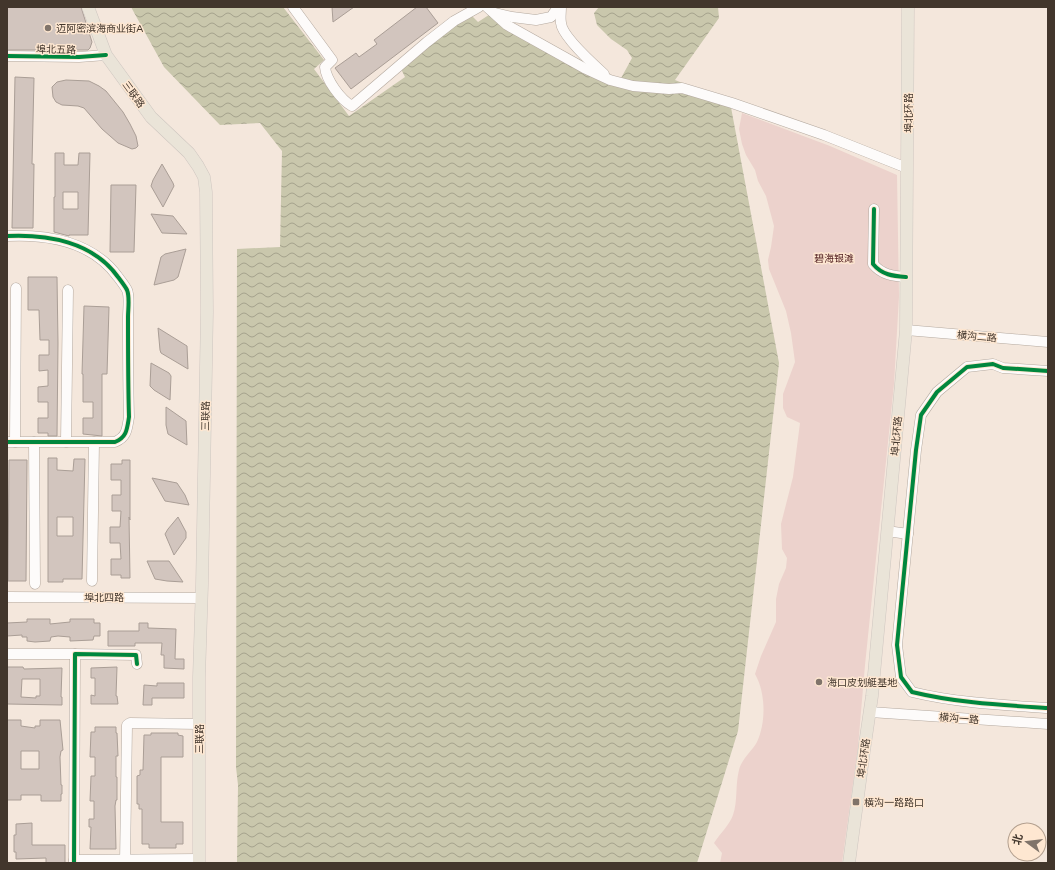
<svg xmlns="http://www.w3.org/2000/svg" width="1055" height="870" font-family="'Varela Round','Noto Sans SC',sans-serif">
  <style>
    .green { fill: #ecd2cc }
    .water { fill: url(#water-waves) }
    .building { fill: #d2c5be; stroke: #aa9e96; fill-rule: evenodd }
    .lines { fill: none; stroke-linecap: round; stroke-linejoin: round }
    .minor-casing { stroke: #b4a99f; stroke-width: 11 }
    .major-casing { stroke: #cec6c0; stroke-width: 13 }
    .minor { stroke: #fdfbfa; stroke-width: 10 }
    .major { stroke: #eae4d8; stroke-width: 12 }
    .cycleway-casing { stroke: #fee7d1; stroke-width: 6 }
    .cycleway { stroke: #00873e; stroke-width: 4 }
    .poi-dot { fill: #80746a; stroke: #fee7d1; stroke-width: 1.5 }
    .labels { text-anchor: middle; stroke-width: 3; stroke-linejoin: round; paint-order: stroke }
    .poi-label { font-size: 10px; fill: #42362c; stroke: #fee7d1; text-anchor: start }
    .street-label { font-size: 10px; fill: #42362c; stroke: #fee7d1 }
    .park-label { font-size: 10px; fill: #4f1c1e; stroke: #fee7d1 }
  </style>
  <defs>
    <pattern id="water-waves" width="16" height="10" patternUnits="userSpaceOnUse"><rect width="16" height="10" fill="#c9c7ac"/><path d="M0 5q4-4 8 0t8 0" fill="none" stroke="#a5a28c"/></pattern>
  </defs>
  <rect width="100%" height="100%" fill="#f4e7dc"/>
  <path class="green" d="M742 113 830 146 897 175 899 296 894 384 865 665 858 747 842 863H720L722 853 714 843C720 833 729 826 733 815 738 801 735 785 739 770 741 760 752 751 757 742 766 723 766 693 755 674L761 656 776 622V599L779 584 786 568 787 558 782 549 781 524 793 477 800 423 787 417 783 408V394L795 362 791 333 786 311 769 269 768 260 771 247 774 226 766 196 758 181 755 170 746 155 742 144 739 129Z"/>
  <polygon class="water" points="131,7 283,7 324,60 314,69 349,116 405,77 401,69 470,14 478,22 492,13 569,54 620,80 632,58 627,50 611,39 597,25 594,13 599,7 718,7 719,18 675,80 730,102 779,363 738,731 697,863 237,863 238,785 236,767 237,249 280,247 282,151 260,123 220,125 164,67"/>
  <g class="building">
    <polygon points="7,7 81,7 92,42 90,48 88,50 7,50"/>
    <polygon points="332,7 354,7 333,22"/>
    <polygon points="417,7 426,7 438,23 351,89 335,68 356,53 359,57 377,44 374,40"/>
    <polygon points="15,77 34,78 32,164 34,164 33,228 12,228"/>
    <polygon points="66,80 89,81 99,86 106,91 123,112 130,124 136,136 138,146 136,148 132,149 118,143 102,129 84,108 78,106 62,105 56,102 53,97 52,87 57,82"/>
    <path d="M55 153H64V165H78L79 153H90L88 235H69V236L54 232V197H55ZM63 192H78V209H63Z"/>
    <polygon points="162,164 173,183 174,186 163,207 151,186 153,180"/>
    <polygon points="111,185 136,185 134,252 110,252"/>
    <polygon points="151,214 173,216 187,234 162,233"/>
    <polygon points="186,249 178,277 174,280 154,285 161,257 165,254"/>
    <polygon points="28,277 57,277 58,343 57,436 48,436 48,433 38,433 38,418 48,418 48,402 38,402 38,387 48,386 48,370 39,371 39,355 49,355 49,340 40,340 39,310 28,310"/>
    <polygon points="84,306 109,307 107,374 102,374 102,436 83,434 83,418 93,418 93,402 83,402 83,374 82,374"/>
    <polygon points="158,328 187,346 188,369 161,353 160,350"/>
    <polygon points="151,363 169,373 171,376 170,400 154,390 150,386"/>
    <polygon points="166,407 186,421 187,445 168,434 166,425"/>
    <path d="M48 458H57V470L73 471 74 459H85L82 579H63V582H48ZM57 517H73V536H57Z"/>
    <polygon points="9,460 27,460 26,581 8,581"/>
    <polygon points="122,460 130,460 130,520 129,517 130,578 121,578 121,575 111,575 111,559 121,559 120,543 110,543 110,527 120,527 121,511 112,511 112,495 121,495 121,480 111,480 111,464 122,464"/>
    <polygon points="152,478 177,483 185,495 189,505 165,501"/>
    <polygon points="178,517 186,532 186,538 174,555 165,534 168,529"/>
    <polygon points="147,561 169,561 183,582 167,581 155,579"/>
    <polygon points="27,619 50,619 50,624 70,622 70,619 94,619 94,623 100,623 100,636 94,636 93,640 70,641 70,637 58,636 51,637 50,641 35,642 27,641 27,637 22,637 22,635 7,636 7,623 27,622"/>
    <polygon points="139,623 148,623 148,628 176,629 175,659 184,659 184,669 164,668 164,655 161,655 162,643 135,643 135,646 108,646 108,631 139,631"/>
    <path d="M7 667H23L24 669 62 668 61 697H62V705L7 704ZM22 679H40V696H36V698L21 697Z"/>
    <polygon points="117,667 116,696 117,696 118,704 91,704 91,695 95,696 95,678 91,678 91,668"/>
    <polygon points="157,683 184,683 184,698 152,698 152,705 143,705 144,685 157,686"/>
    <path d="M7 720H21V726L35 728V726H40V720H60L63 750 61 751 60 757 61 785H62V794H61V801H41V795H21V800H7ZM21 751H39V769H21Z"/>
    <polygon points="95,727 116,727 116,733 117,733 118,756 116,756 116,777 117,777 117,800 116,800 115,806 116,849 90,849 91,827 89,827 89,819 94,819 94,801 90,801 91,776 95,776 95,757 90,757 91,732 95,732"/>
    <polygon points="151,733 178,733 178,735 183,736 183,757 161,757 161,822 183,822 183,844 176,844 176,848 149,848 149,844 142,844 142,809 139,809 139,804 137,804 137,776 140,775 140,770 143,770 144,735 151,735"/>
    <polygon points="32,823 32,845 65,845 65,863 46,863 46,858 16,859 16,852 14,852 14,835 16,835 16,824"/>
  </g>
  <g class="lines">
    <g class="minor-casing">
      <g id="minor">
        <path d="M293 7 332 60 325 67C326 80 341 100 352 106L427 42 454 21 479 7"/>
        <polyline points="487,7 507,25 584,68 610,80 633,86 669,89 682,88 732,103 824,135 907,168"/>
        <path d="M561 7C561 12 560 18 561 23 562 36 594 65 604 74"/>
        <polyline points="495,13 512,17 536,20 551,17 558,7"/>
        <polyline points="7,56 79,57 106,55"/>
        <path d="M874 209 873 264C882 275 893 276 906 277"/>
        <path d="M7 236C48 234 93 242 118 277 121 281 125 286 127 290 130 297 128 309 128 317 128 350 128 384 129 417 127 429 127 437 115 442H7"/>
        <polyline points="906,330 1048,342"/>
        <path d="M1048 371 1003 368 993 364 967 367 937 392 921 415 916 450 897 645 901 677 912 692C957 703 1002 705 1048 708"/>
        <polyline points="15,442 16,288"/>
        <polyline points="34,442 35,584"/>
        <polyline points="66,442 68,290"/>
        <polyline points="887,531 908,534"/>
        <polyline points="92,581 94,442"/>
        <polyline points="7,597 201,598"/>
        <polyline points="7,654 75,654"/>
        <polyline points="870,712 1048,724"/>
        <polyline points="74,860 199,859"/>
        <polyline points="74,863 75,654 136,655 137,664"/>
        <polyline points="125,863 127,725 130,723 199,724"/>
      </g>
    </g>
    <g class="major-casing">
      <g id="major">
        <polyline points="88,7 106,55 151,117 189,153 198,166 204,177 206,192 207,312 202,585 199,677 199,863"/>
        <polyline points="849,863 864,751 872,696 906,330 908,7"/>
      </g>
    </g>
    <use href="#minor" class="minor"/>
    <use href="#major" class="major"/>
    <g class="cycleway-casing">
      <g id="cycleway">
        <polyline points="7,56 79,57 106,55"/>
        <path d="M874 209 873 264C882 275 893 276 906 277"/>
        <path d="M7 236C48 234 93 242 118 277 121 281 125 286 127 290 130 297 128 309 128 317 128 350 128 384 129 417 127 429 127 437 115 442H7"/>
        <path d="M1048 371 1003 368 993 364 967 367 937 392 921 415 916 450 897 645 901 677 912 692C957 703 1002 705 1048 708"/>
        <polyline points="74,863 75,654 136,655 137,664"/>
      </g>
    </g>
    <use href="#cycleway" class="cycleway"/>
  </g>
  <g class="poi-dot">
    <circle cx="48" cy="28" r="4"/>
    <circle cx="819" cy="682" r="4"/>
    <rect x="852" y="798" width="8" height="8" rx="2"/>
  </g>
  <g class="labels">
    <g class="poi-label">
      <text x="56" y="32">迈阿密滨海商业街A</text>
      <text x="827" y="686">海口皮划艇基地</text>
      <text x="864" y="806">横沟一路路口</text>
    </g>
    <g class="street-label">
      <text transform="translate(56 49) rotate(1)" y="4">埠北五路</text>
      <text transform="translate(134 94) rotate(54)" y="4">三联路</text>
      <text transform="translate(908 113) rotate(-90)" y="4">埠北环路</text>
      <text transform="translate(977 336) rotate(5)" y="4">横沟二路</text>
      <text transform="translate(205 416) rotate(-89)" y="4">三联路</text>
      <text transform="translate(896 436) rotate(-85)" y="4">埠北环路</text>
      <text x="104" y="601">埠北四路</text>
      <text transform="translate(959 718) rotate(4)" y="4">横沟一路</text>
      <text transform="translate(199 739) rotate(-90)" y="4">三联路</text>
      <text transform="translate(863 758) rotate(-82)" y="4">埠北环路</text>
    </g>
    <g class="park-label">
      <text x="834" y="262">碧海银滩</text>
    </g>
  </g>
  <rect width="1055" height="870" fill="none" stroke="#42362c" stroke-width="16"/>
  <g transform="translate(1027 842) rotate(285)"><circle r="19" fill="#fee7d1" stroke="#b3a08f"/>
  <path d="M0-3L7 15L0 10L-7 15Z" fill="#80746a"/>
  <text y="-6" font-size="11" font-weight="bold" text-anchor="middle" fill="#42362c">北</text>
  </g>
</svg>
